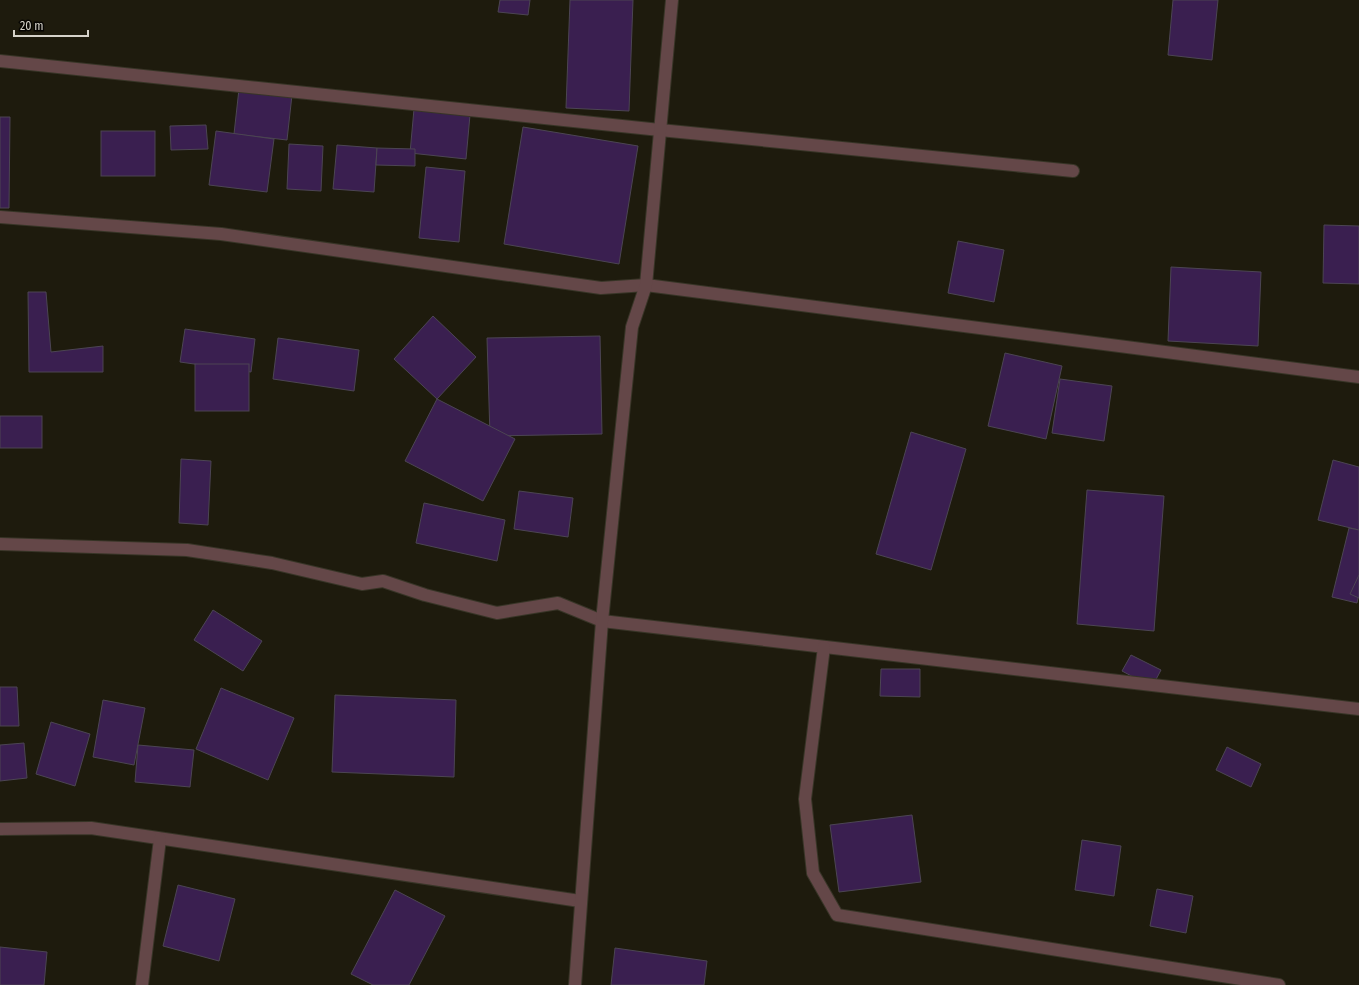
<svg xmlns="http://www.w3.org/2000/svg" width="1359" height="985" font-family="'Fira Sans Condensed',sans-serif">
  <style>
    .building { fill: #3a1f50; stroke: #4c4553 }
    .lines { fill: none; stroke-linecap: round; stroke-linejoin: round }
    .minor-casing { stroke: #383527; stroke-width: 14 }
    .minor { stroke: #644748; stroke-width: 12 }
  </style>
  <rect width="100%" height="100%" fill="#1e1b0d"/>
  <g class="building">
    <polygon points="500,0 530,0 528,15 498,12"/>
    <polygon points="570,0 633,0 629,111 566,108"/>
    <polygon points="1173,0 1218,0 1212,60 1168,55"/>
    <polygon points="239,89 292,95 287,140 234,134"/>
    <polygon points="414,109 470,115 466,159 410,153"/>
    <polygon points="0,117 10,117 9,208 0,208"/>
    <polygon points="206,125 208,149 171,150 170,126"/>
    <polygon points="523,127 638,146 619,264 504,244"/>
    <rect x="101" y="131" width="54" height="45"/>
    <polygon points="216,131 274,139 267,192 209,185"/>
    <polygon points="289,144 323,146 321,191 287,189"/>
    <polygon points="337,145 377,148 374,192 333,189"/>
    <polygon points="377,148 415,149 415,166 376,165"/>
    <polygon points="426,167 465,171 459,242 419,238"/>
    <polygon points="1324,225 1359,226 1359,284 1323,283"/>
    <polygon points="958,241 1004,250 994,302 948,293"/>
    <polygon points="1171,267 1261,272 1258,346 1168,341"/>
    <polygon points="28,292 46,292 51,352 103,346 103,372 29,372"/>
    <polygon points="433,316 476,357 437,399 394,359"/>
    <polygon points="185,329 255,339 251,372 180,362"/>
    <polygon points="600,336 602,434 490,436 487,338"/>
    <polygon points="278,338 359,350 354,391 273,379"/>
    <polygon points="1005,353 1062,366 1046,439 988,426"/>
    <rect x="195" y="364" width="54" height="47"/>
    <polygon points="1060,379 1112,386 1104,441 1052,433"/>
    <polygon points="437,399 515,439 483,501 405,461"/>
    <rect x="0" y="416" width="42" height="32"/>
    <polygon points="911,432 966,449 931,570 876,554"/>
    <polygon points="181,459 211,461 208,525 179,523"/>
    <polygon points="1333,460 1359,467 1359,530 1318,520"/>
    <polygon points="1087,490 1164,496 1154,631 1077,624"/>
    <polygon points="519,491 573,498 568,537 514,529"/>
    <polygon points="424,503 505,520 497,561 416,543"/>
    <polygon points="1349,528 1359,530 1359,594 1357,603 1332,597"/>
    <polygon points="1359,575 1359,598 1350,594"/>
    <polygon points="213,610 262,641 243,671 194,640"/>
    <polygon points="1131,655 1161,670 1152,687 1122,671"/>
    <polygon points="881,669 920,669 920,697 880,696"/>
    <polygon points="0,687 17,687 19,726 0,726"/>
    <polygon points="221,688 294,718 268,780 196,749"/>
    <polygon points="335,695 456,700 454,777 332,772"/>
    <polygon points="103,700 145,708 134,765 93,757"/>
    <polygon points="51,722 90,734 75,786 36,774"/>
    <polygon points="24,743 27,778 0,781 0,745"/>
    <polygon points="138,745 194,750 190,787 135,782"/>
    <polygon points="1227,747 1261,764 1251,787 1216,770"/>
    <polygon points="912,815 921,882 839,892 830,825"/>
    <polygon points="1082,840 1121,846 1114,896 1075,890"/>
    <polygon points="178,885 235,899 219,961 163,946"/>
    <polygon points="1157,889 1193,896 1186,933 1150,926"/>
    <polygon points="395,890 445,916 409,985 373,985 351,974"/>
    <polygon points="0,947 47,952 44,985 0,985"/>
    <polygon points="615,948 707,961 704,985 611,985"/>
  </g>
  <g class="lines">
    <g class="minor-casing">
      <g id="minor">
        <polyline points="0,61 660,130 1073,171"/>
        <polyline points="0,217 221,234 601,288 646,285 1359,377"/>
        <polyline points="0,544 187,550 272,563 362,584 383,581 425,595 497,613 558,603 602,621 1359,709"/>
        <polyline points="824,647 805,799 813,873 837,915 1279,985"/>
        <polyline points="0,829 91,828 580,901"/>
        <polyline points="142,985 160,839"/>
        <polyline points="575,985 602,621 632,327 646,285 672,0"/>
      </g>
    </g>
    <use href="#minor" class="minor"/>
  </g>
  <path d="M14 30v6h74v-6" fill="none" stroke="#d6d3ca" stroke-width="2"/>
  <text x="20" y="30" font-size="12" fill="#d6d3ca" stroke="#070603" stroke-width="3" paint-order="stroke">20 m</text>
</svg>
